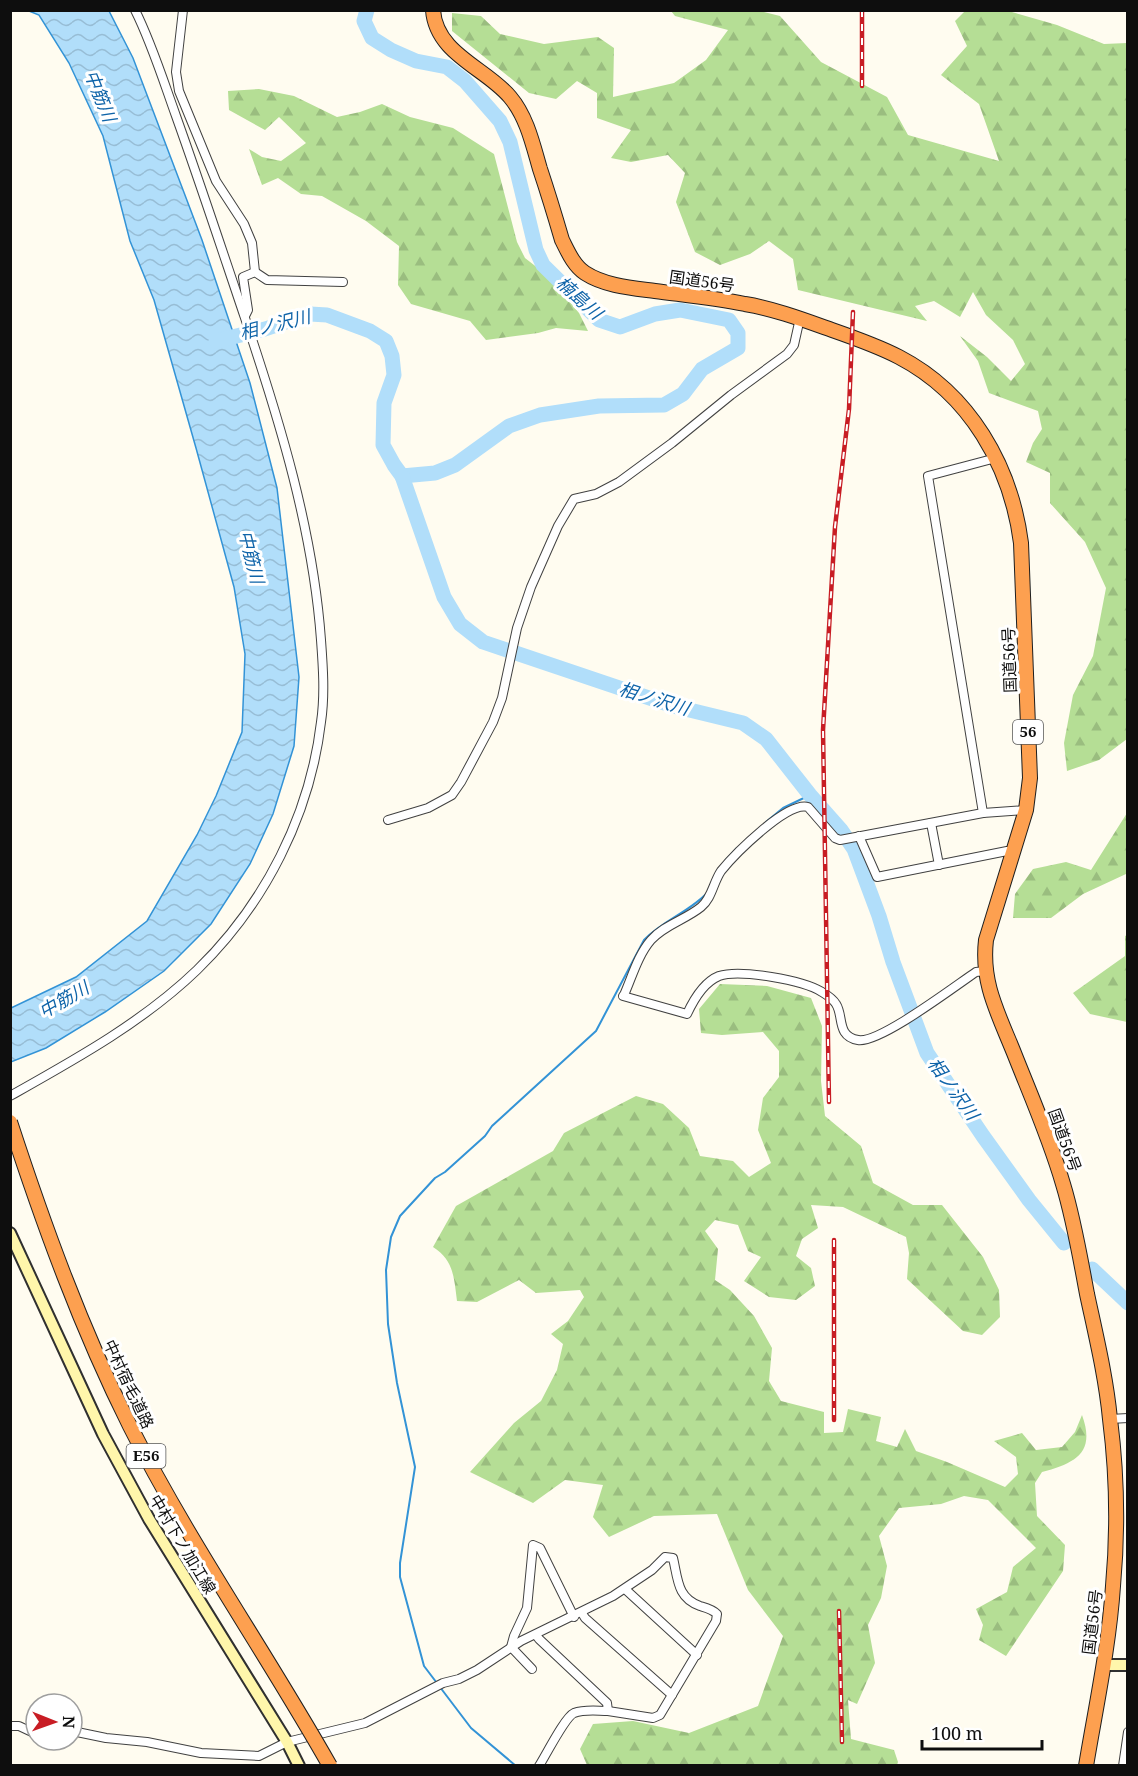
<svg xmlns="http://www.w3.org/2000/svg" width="1138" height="1776" font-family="'Noto Serif','Noto Sans JP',serif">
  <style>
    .forest { fill: url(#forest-firs) }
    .water { fill: url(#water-waves); stroke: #3393d6; stroke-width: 1.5 }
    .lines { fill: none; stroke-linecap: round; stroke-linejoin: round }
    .stream { stroke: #3393d6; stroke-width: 2 }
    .river { stroke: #b1defa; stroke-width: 15 }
    .street-casing { stroke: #414141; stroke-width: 10 }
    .secondary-casing { stroke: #303030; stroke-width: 14 }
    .highway-casing { stroke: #1f1f1f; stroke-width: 16 }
    .street { stroke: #fff; stroke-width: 8 }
    .secondary { stroke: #fff6ab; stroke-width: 10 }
    .highway { stroke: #fda050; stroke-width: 14 }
    .rail-casing { stroke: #c81d24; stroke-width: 4.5 }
    .rail { stroke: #fff; stroke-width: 2; stroke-dasharray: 7; stroke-linecap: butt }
    .highway-bridge-casing { stroke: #1f1f1f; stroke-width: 16; stroke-linecap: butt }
    .highway-bridge { stroke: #fda050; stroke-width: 14 }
    .labels { text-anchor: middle; stroke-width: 6; stroke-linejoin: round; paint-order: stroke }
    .shield { fill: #fff; stroke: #565656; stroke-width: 1.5 }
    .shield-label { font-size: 15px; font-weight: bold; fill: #0e0e0e }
    .street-label { font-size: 16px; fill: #0e0e0e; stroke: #fff }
    .water-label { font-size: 18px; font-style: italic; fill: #0f64a9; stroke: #fff }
  </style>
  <defs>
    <pattern id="forest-firs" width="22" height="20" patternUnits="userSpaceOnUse" patternTransform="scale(1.5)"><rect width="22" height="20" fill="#b5de95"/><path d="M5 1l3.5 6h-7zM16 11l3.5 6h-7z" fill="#9abd7f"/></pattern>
    <pattern id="water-waves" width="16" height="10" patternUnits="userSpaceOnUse" patternTransform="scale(1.5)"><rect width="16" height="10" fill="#b1defa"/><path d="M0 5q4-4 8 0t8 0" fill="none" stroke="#97bdd5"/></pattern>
  </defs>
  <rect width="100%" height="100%" fill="#fffcf0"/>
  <g class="forest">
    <polygon points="1005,10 1057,25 1104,44 1127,43 1127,739 1099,760 1067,771 1064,743 1073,695 1093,656 1106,588 1085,542 1050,503 1050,473 1026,462 1033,443 1042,429 1038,411 989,393 978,361 960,336 987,357 1011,381 1025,364 1013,340 986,315 973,292 960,317 934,301 915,306 927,321 798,290 793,259 769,241 750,254 720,265 695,252 676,202 685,173 668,155 631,162 611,158 631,130 597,118 597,93 577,81 556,99 529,93 452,31 452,13 481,16 500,34 544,44 598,37 614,48 613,97 674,83 706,60 728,30 675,16 671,11 760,11 780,16 821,62 887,97 908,135 999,161 979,104 941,75 967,46 955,21 965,11"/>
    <polygon points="259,89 294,96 337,117 360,112 382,104 410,117 453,128 494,154 517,242 525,258 548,276 579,313 588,331 556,328 538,333 486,340 470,321 411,304 398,285 399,246 366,221 322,196 301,194 278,178 262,185 249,149 262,157 281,161 306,143 279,117 265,130 229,110 228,91"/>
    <polygon points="1127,813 1127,879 1126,874 1083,894 1051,918 1013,918 1015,894 1033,869 1066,862 1091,870"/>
    <polygon points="1127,935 1127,1022 1090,1014 1073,993 1125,956 1125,936"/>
    <path d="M720 984 767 986 811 998 822 1026 821 1081 825 1116 861 1146 873 1183 913 1205H942L983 1257 999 1290 1000 1317 982 1335 963 1331 907 1279 909 1253 906 1237 843 1207 811 1205 818 1228 802 1239 796 1256 811 1268 815 1286 796 1300 769 1297 744 1281 761 1257 748 1251 738 1225 715 1220 705 1231 718 1249 715 1280 730 1290 754 1316 772 1348 769 1381 781 1401 824 1412V1433L843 1432 848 1409 881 1417 876 1441 897 1447 905 1429 916 1451 947 1462 1005 1487 1018 1474 1016 1457 994 1441 1022 1433 1036 1450 1062 1447 1075 1432 1082 1415C1096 1453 1075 1463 1042 1472L1035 1483 1037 1516 1065 1545 1063 1571 1006 1656 979 1640 983 1625 976 1609 1007 1592 1013 1567 1036 1548 988 1500 964 1496 941 1504 899 1508 879 1536 887 1566 881 1598 868 1625 875 1663 857 1704 848 1700 851 1739 894 1750 898 1762 897 1765H587L580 1749 593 1724 633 1721 689 1733 758 1706 783 1636 748 1590 717 1514 654 1516 609 1537 593 1517 603 1485 565 1480 533 1503 470 1472 514 1423 541 1401 557 1370 563 1344 551 1334 568 1321 584 1297 580 1290 536 1293 519 1280 477 1302 457 1301C454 1278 454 1260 433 1247L456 1206 553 1151 564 1133 636 1096 663 1104 689 1128 700 1156 733 1161 749 1177 771 1163 758 1130 763 1098 779 1077V1051L763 1032 722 1035 701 1033 699 1009Z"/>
  </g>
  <polygon class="water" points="29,11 109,11 133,58 202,240 250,383 277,488 299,677 294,746 273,814 250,864 211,924 164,971 105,1012 46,1048 11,1062 11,1008 76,977 147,921 197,835 216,796 242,732 245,654 234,587 196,448 154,300 130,241 103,136 69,63 39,15"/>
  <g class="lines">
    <g class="stream">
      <polyline points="766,822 783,808 810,795"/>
      <polyline points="725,861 737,848"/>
      <path d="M516 1766 471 1728 424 1666 400 1577V1563L415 1467 397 1383 388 1324 386 1270 391 1237 400 1216 435 1178 445 1172 485 1136 492 1126 596 1031 644 940C663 920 690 912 708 892"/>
    </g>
    <g class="river">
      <polyline points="367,10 364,21 372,38 391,50 416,61 447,67 465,81 500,121 510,142 536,250 543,265 599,320 620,327 655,314 680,310 729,320 738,333 738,348 702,369 683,394 664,405 599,406 540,415 509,426 455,465 435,473 402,476"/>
      <polyline points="216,341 265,329 310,314 327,315 370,331 386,341 392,356 394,375 384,403 383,445 394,465 402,476 444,597 460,624 483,642 673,706 743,723 766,739 810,795 841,830 854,849 879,916 893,962 927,1053 983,1136 1029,1200 1064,1243"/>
      <polyline points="1092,1269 1128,1303"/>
    </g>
    <g class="street-casing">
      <g id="street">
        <polyline points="183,10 176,72 179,91 216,181 244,224 252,243 255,272"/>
        <polyline points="245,316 248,310 243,277 255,272 267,280 343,282"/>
        <polyline points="983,813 928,476 996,458"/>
        <polyline points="388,820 428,808 452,795 461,782 493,722 502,698 517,628 531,587 558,526 574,499 596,494 619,482 672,443 731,395 787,354 794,345 800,318"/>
        <polyline points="931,823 939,865"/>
        <polyline points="859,836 877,877 1007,851 1012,854"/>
        <path d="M624 995C632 977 638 955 651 940 664 925 685 920 701 907 712 898 713 883 721 871 734 855 787 801 808 807L835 838 840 840 983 813 1026 810"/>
        <path d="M623 996 687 1014C693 1001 704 982 719 976 740 969 803 980 822 992 827 995 833 999 836 1004 844 1016 836 1036 858 1040 879 1044 955 986 976 972L985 971"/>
        <path d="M10 1096C76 1059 143 1022 197 970 265 904 310 815 321 722 325 695 323 667 321 640 313 530 280 422 245 318 222 250 200 183 176 116 163 80 152 44 135 10"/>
        <polyline points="1110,1419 1128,1418"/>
        <polyline points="625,1589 697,1655"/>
        <polyline points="582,1613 585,1618 672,1695"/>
        <path d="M536 1635 539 1639 607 1703 608 1711C597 1711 585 1709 574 1713 565 1717 546 1755 539 1766"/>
        <polyline points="532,1669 511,1647 514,1636 527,1608 533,1545 540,1548 574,1617"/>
        <polyline points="10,1726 19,1726 36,1734"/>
        <path d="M72 1733 77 1732 106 1738 147 1742 201 1753 259 1756 287 1742 365 1723 443 1683 459 1679 477 1670 521 1641 613 1596 652 1570 665 1557 673 1558C678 1579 677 1598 700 1606 707 1608 712 1609 717 1614L716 1621 660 1715 653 1718 608 1711"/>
        <polyline points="1123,1766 1128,1732"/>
      </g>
    </g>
    <g class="secondary-casing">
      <g id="secondary">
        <polyline points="10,1233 103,1434 149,1519 287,1742 299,1766"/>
        <polyline points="1103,1665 1128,1665"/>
      </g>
    </g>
    <g class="highway-casing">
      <path id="highway" d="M433 10C436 54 486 68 510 97 527 117 533 145 540 169 548 193 555 216 562 240 568 252 574 266 585 273 605 286 632 288 655 291 685 295 715 298 745 304 775 309 804 320 832 330 855 338 878 346 899 357 970 394 1011 466 1021 543L1030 778 1026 810 986 940C981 983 998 1013 1014 1053 1031 1096 1050 1139 1063 1184 1074 1220 1080 1257 1087 1294 1096 1336 1106 1377 1110 1419 1117 1474 1118 1531 1113 1586 1109 1646 1096 1706 1086 1766"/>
    </g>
    <use href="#street" class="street"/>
    <use href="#secondary" class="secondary"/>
    <use href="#highway" class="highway"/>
    <g class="rail-casing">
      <g id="rail">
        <polyline points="862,10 862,86"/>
        <polyline points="829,1102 823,730 835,527 849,409 853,312"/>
        <polyline points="834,1240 834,1420"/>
        <polyline points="839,1611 842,1742"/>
      </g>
    </g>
    <use href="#rail" class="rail"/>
    <g class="highway-bridge-casing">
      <path id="highway-bridge" d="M10 1122C44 1226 81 1328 130 1426 189 1543 265 1651 330 1766"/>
    </g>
    <use href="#highway-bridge" class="highway-bridge"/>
  </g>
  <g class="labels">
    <g class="shield">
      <rect x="1013" y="720" width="30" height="24" rx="4.5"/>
      <rect x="126.5" y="1444" width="39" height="24" rx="4.5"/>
    </g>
    <g class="shield-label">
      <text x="1028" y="737">56</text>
      <text x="146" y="1461">E56</text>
    </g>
    <g class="street-label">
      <text transform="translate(702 281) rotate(8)" y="6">国道56号</text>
      <text transform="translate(1009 660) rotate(-92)" y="6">国道56号</text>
      <text transform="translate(1065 1140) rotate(70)" y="6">国道56号</text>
      <text transform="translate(129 1384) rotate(65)" y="6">中村宿毛道路</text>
      <text transform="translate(183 1544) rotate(59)" y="6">中村下ノ加江線</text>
      <text transform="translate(1092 1622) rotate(-83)" y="6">国道56号</text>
    </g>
    <g class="water-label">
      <text transform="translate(100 96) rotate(68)" y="6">中筋川</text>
      <text transform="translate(579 298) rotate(42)" y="6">楠島川</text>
      <text transform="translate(275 325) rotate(-14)" y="6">相ノ沢川</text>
      <text transform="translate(251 557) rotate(76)" y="6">中筋川</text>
      <text transform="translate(654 699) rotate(17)" y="6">相ノ沢川</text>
      <text transform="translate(64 1000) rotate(-30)" y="6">中筋川</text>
      <text transform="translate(953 1089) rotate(54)" y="6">相ノ沢川</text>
    </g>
  </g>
  <rect width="1138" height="1776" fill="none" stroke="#0e0e0e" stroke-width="24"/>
  <g transform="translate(54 1722) rotate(91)"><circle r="28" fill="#ffffff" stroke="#9f9f9f" stroke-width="1.5"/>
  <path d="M0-4.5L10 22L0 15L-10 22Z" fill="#c81d24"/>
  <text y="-9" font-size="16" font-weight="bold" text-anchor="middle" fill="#0e0e0e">N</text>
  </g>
  <path d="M922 1740v9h120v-9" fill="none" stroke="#0e0e0e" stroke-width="3"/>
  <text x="931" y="1740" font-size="18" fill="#0e0e0e" stroke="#ffffff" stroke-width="4.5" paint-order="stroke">100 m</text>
</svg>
